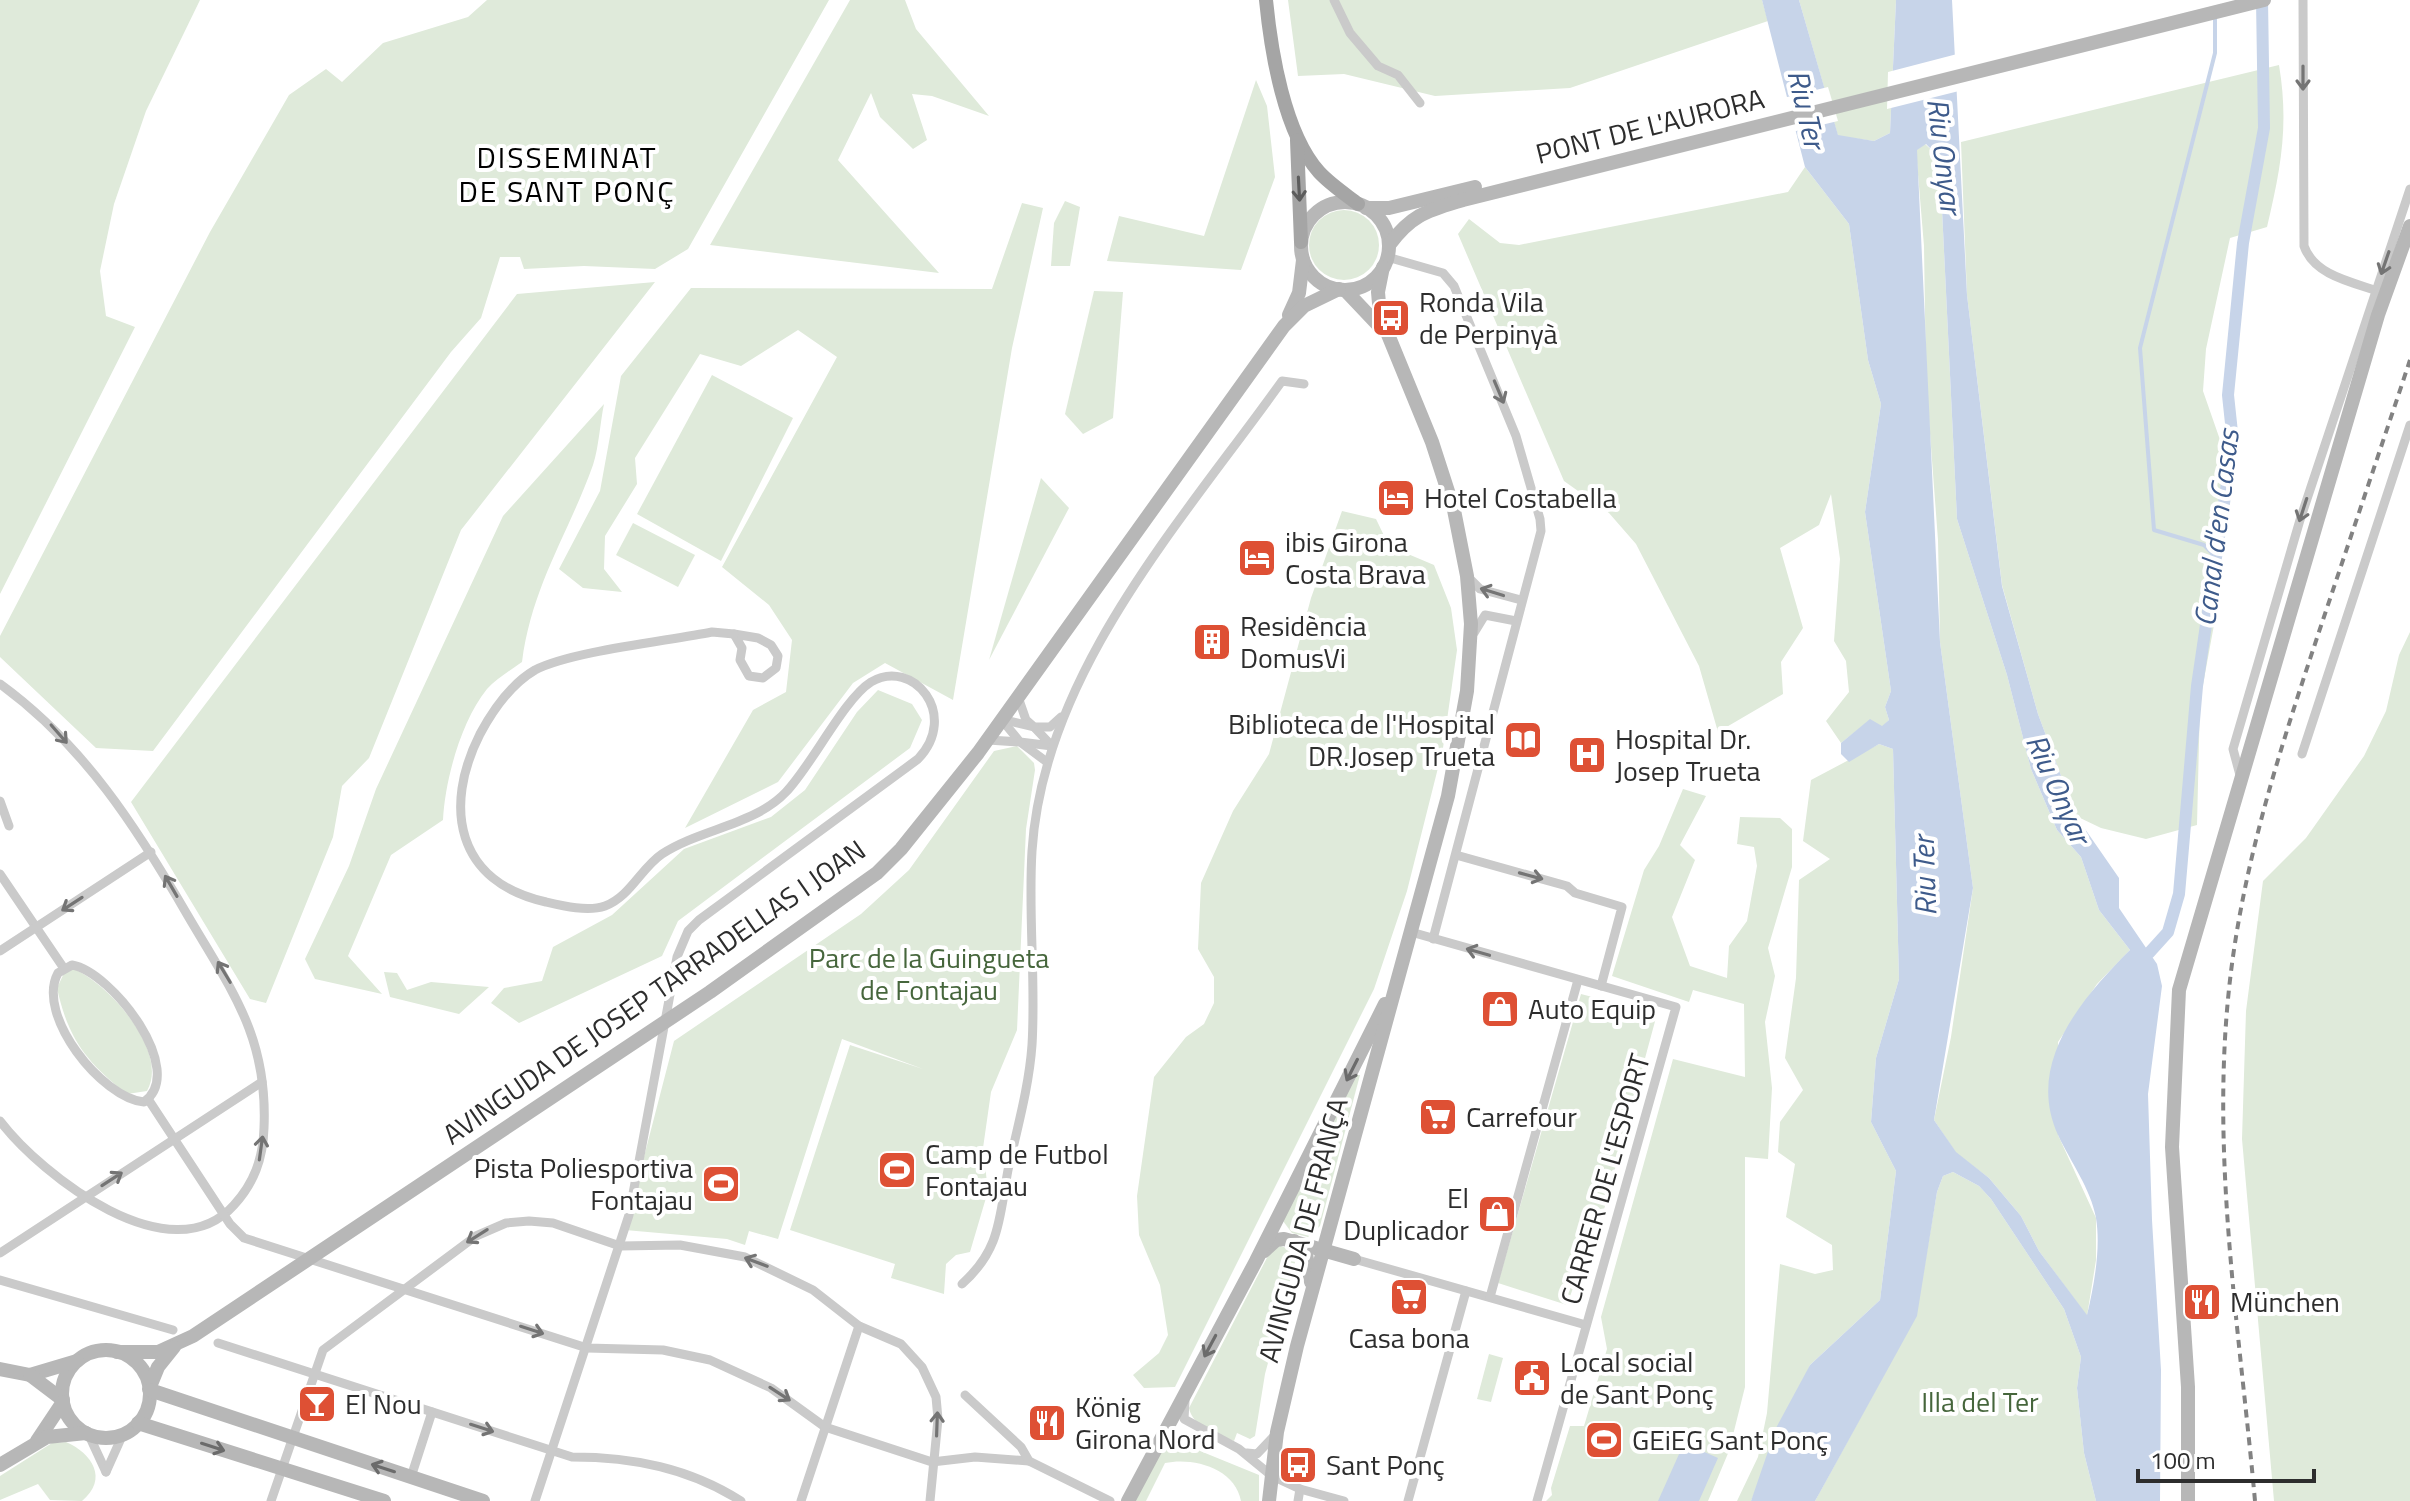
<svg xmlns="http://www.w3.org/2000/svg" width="2410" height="1501" font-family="'Titillium Web',sans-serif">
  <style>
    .green { fill: #dfeada }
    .water { fill: #c7d4e9; fill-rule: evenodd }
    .pier { fill: #fff }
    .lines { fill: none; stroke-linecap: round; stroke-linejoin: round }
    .stream { stroke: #c7d4e9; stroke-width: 4 }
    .canal { stroke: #c7d4e9; stroke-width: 12 }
    .street { stroke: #cacaca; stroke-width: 9 }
    .secondary { stroke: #b7b7b7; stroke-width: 14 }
    .primary { stroke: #a5a5a5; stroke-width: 14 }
    .rail { stroke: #828282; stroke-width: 4; stroke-dasharray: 8 6; stroke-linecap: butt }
    .oneway { stroke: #747474 }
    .oneway2 { stroke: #5d5d5d }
    .oneway3 { stroke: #6b6b6b }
    .labels { text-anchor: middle; stroke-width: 8; stroke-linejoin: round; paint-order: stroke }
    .street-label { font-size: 28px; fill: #2d2d2d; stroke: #fff }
    .poi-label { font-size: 28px; fill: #2d2d2d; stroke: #fff; text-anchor: start }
    .park-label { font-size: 28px; fill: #46663c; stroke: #fff }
    .water-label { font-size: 30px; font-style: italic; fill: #3e5b8b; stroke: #fff }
    .neighbourhood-label { font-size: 30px; letter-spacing: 2px; fill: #000; stroke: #fff }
  </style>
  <rect width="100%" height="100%" fill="#fff"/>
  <g class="green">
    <polygon points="0,0 200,0 146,111 114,204 100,271 106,316 135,327 0,594"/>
    <polygon points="487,0 829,0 688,249 655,269 584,266 524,269 520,257 500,257 481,318 451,352 153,751 96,748 0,657 0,636 210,232 289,95 326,69 342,82 383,43 468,17"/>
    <polygon points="850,0 905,0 916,29 989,116 932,96 912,94 927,140 913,149 880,117 871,93 838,160 939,273 710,245"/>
    <polygon points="1288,0 1762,0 1768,21 1570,88 1435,96 1344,74 1298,76"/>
    <polygon points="1799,0 1896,0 1890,133 1874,141 1838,136"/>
    <path d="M2279 65C2289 125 2281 168 2267 227L2230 238 2206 349 2203 391 2234 480 2219 548 2216 614 2200 701 2197 825 2146 839 2101 828 2076 816 2038 714 2002 585 1967 295 1961 142Z"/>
    <polygon points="1256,80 1267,106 1275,177 1241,270 1107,261 1119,216 1204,236"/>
    <polygon points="1925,144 1935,153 1940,168 1957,519 2007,675 2031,769 2057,830 2081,857 2099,910 2130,950 2097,984 2058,1042 2058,1135 2096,1218 2096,1260 2087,1316 2039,1251 2021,1216 1989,1178 1956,1153 1934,1120 1951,1037 1973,888 1940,642 1938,540 1926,380 1924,246 1916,150"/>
    <polygon points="1805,167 1849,224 1868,360 1881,404 1865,512 1891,691 1885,707 1889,720 1882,727 1870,720 1841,743 1826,721 1849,692 1846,661 1834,641 1840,559 1831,494 1819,525 1780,548 1803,628 1781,662 1783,694 1718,732 1699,666 1636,544 1609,513 1564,481 1458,234 1469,219 1500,243 1519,245 1788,192"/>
    <polygon points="1065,201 1080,207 1070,266 1051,266 1054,223"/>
    <polygon points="1022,203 1043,208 1012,348 953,700 885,663 853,683 778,782 685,828 753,710 786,692 792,640 769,605 722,567 837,357 798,330 741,366 700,354 635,458 637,484 605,536 604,569 622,592 583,588 559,569 600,491 621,376 691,288 992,289"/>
    <circle cx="1344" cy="245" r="35"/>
    <polygon points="655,282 461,530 369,758 342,786 333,837 266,1003 250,999 131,802 517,294"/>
    <polygon points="1094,291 1123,292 1113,418 1083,434 1065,414"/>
    <polygon points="712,375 793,418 721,561 637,514"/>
    <path d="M604 404C600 423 599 446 593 465 568 535 532 585 522 662 511 670 496 679 487 689 461 721 445 780 443 820L391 855 348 956 382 994 315 979 305 959 349 866 376 789 503 516Z"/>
    <polygon points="1041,478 1069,508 989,660"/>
    <polygon points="1342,511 1376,519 1389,546 1434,565 1451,608 1457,650 1443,748 1407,891 1374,989 1175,1387 1144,1388 1133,1375 1159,1353 1168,1335 1160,1285 1139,1235 1137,1196 1154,1077 1186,1037 1204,1024 1214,1003 1214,977 1198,949 1201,883 1233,811 1269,754 1311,598"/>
    <polygon points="633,523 695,555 678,587 616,555"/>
    <polygon points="2410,632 2410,1501 2274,1501 2242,1139 2246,1011 2263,881 2306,838 2364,756 2386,711 2399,655"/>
    <polygon points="878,690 912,704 922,720 910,748 678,921 662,956 519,1023 491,1003 504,988 542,981 553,947 612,915 684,849 771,817 805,790 857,712"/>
    <polygon points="1879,744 1893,749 1899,979 1876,1058 1871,1122 1896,1171 1880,1300 1810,1365 1751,1501 1737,1501 1758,1457 1767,1413 1780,1264 1815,1274 1833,1270 1832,1245 1786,1217 1795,1164 1778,1152 1780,1122 1803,1090 1785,1058 1796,978 1799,880 1830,859 1803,841 1811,780"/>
    <polygon points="1017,746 1034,763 1035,770 1026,829 1017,1030 991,1092 983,1148 988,1191 970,1252 956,1255 946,1264 944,1294 891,1278 895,1264 790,1230 850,1045 923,1069 842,1039 778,1239 749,1231 745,1245 727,1239 625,1230 674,1041 861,914 909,870 994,751"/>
    <polygon points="1683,789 1706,796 1680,845 1695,860 1672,917 1690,966 1727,978 1729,946 1747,921 1757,866 1754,847 1737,844 1740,817 1780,818 1792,829 1792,867 1768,948 1775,976 1765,1022 1772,1088 1768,1159 1745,1157 1745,1387 1729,1451 1708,1501 1546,1501 1552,1495 1551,1488 1570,1426 1584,1426 1607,1349 1601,1317 1673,1059 1745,1077 1744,1004 1693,990 1689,1002 1612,976 1644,870 1659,846"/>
    <path d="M72 968C107 982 170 1051 147 1091L127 1094C87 1063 68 1039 57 988L66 969Z"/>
    <polygon points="384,972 397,973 407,990 431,982 489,987 459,1014 390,997"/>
    <polygon points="1581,994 1657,1014 1582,1291 1573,1288 1567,1305 1498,1283"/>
    <polygon points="1357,1075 1360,1075 1320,1226 1308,1237 1292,1233 1283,1221"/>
    <polygon points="1953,1172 1979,1186 1991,1199 2064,1309 2081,1357 2077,1388 2084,1453 2096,1501 1815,1501 1916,1316 1937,1192 1943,1176"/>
    <path d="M1280 1246 1298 1251 1265 1374 1255 1436 1250 1439 1237 1433 1234 1441C1218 1435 1192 1426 1189 1408L1270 1252Z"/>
    <polygon points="1489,1354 1503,1358 1491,1402 1477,1399"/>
    <path d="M66 1442C92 1453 109 1479 82 1501L50 1500 38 1484 0 1500V1476L52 1443Z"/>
    <path d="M1183 1444 1259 1475V1501H1241C1235 1468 1193 1457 1165 1463L1146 1501H1134L1157 1456 1167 1445Z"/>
  </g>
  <g class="water">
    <path d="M1762 0H1799L1838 135 1874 141 1890 133 1896 0H1952L1967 295 2002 586 2038 714 2076 816 2119 878V908L2157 964 2162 986 2148 1094 2152 1220 2161 1370 2160 1501H2096L2084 1453 2077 1388 2081 1357 2064 1309 1991 1199 1979 1186 1953 1172 1943 1176 1937 1192 1917 1316 1819 1494 1815 1501H1751L1776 1428 1810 1365 1880 1300 1896 1171 1871 1122 1876 1058 1899 979 1893 749 1879 744 1849 762 1841 754V743L1870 719 1882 726 1889 720 1885 707 1891 691 1865 512 1881 404 1868 360 1849 224 1805 167ZM1926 144 1935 153 1940 168 1957 519 2007 675 2031 769 2057 830 2081 857 2099 910 2130 950C2082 998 2025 1063 2058 1135 2070 1161 2091 1189 2096 1218 2101 1248 2094 1286 2087 1315L2039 1251 2021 1216 1989 1178 1956 1152 1934 1120 1973 888 1940 642 1917 150Z"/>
    <polygon points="1684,1443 1718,1458 1699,1501 1658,1501"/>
  </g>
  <g class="pier">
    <polygon points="1961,53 1963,90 1887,109 1888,72"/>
    <polygon points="1828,87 1838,121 1792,132 1783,98"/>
  </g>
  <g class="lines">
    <polyline class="stream" points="2214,555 2204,545 2154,530 2140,348 2215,53 2215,17"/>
    <polyline class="canal" points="2149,953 2168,932 2179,894 2197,686 2233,442 2228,395 2243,243 2264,128 2262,0"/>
    <g class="street">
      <polyline points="1334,0 1350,33 1378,66 1398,75 1420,103"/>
      <path d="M2303 0 2304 246C2314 275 2351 282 2378 291"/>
      <polyline points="1387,257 1443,273 1454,286 1516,436 1540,519 1541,531 1433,939"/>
      <polyline points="1467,576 1480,589 1521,600"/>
      <polyline points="1474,633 1485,615 1516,621"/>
      <polygon points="734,634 758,638 771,645 778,656 776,668 763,678 749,676 740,660 742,648"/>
      <path d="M0 684C84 745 137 828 188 916 232 991 268 1037 264 1128 263 1159 254 1183 234 1205 171 1276 42 1176 0 1121"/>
      <polyline points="1018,697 1026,720 1034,727 1050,727 1061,717"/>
      <polyline points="1001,719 1020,742 1052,746"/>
      <polyline points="1001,719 1034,727 1052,746"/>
      <polyline points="988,740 1020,742 1047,762"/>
      <polyline points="2302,754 2410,425"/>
      <polyline points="2240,775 2233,749 2300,520 2410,189"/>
      <polyline points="0,801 9,826"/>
      <polyline points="1456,855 1567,886 1575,893 1622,907 1601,986"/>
      <polyline points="0,874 63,967"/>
      <polyline points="1411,932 1676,1007 1537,1501"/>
      <polyline points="0,951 151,852"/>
      <path d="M72 965C112 972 188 1071 144 1102 102 1098 35 1015 58 973Z"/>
      <polyline points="148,1099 230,1224 244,1238 587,1348 663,1350 710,1360 771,1388 825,1427 932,1462 975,1457 1029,1461"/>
      <polyline points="0,1253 262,1082"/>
      <polyline points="1354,1259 1586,1325"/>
      <polyline points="0,1280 173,1330"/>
      <path d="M962 1284C1001 1249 999 1218 1008 1170 1017 1129 1029 1087 1032 1045 1036 980 1028 915 1032 851 1043 673 1182 521 1282 381L1304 384"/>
      <polyline points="1490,1297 1578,980"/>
      <path d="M218 1343 572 1457C633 1457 689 1468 741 1501"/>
      <polyline points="965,1395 1021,1447 1029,1461 1110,1501"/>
      <polyline points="1185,1401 1184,1419 1239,1449 1272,1476 1300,1489 1344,1501"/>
      <polyline points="88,1433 106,1472"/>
      <polyline points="1247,1453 1257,1454 1275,1435"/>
      <polyline points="106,1472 123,1434"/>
      <polyline points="411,1477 432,1412"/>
      <polyline points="271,1501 323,1350 476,1236 506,1223 529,1221 553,1223 620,1246 680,1245 745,1257 813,1290 859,1326 901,1344 922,1367 936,1397 938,1419 930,1501"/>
      <path d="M535 1501 629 1215 677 957 688 931 699 920 918 759C960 715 913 657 871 682 844 699 812 765 786 792 755 825 700 829 662 854 641 868 630 897 605 906 588 912 563 906 546 902 456 882 443 807 480 734 493 710 511 684 535 670 572 651 668 641 712 632L734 634"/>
      <polyline points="801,1501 859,1326"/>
      <polyline points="1298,1501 1300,1489"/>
      <polyline points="1408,1501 1466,1291"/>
    </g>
    <g class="secondary">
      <circle cx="1345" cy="246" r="44"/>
      <polyline points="1366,208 1389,208 1475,187"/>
      <path d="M1389 245C1412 214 1427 211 1463 200L2264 0"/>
      <polyline points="1345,290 1380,327"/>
      <polyline points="1289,315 1299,293 1303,260"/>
      <polyline points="1294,1241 1306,1254 1311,1282"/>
      <polyline points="1264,1251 1276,1240 1284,1239 1354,1259"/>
      <circle cx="106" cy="1394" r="44"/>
      <polyline points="117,1352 158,1352 193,1336 710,992 877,873 901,849 978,753 1284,326 1304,306 1339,289"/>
      <polyline points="0,1369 30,1375 77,1361"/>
      <polyline points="30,1375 63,1400"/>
      <polyline points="149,1389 158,1367 174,1347"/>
      <polyline points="150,1390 483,1501"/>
      <polyline points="138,1423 384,1501"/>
      <polyline points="37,1441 63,1402"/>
      <polyline points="0,1465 47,1437 86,1433"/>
      <polyline points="1128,1501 1256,1261 1385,1004"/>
      <polyline points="1269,1501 1277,1432 1297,1346 1448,796 1467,691 1471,624 1467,576 1454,510 1432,442 1380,315 1378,292 1383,267"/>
      <polyline points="2188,1501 2188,1387 2172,1147 2179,990 2378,315 2410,226"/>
    </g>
    <g class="primary">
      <path d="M1266 0C1271 51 1284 133 1319 172 1330 184 1345 194 1358 204"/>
      <polyline points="1297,140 1301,242"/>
    </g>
    <path class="rail" d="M2255 1501C2240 1335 2212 1166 2228 999 2239 882 2273 771 2310 659 2343 559 2377 460 2410 360"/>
  </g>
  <defs><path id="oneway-shaft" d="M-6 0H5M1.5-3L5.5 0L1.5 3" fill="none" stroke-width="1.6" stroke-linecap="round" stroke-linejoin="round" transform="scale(2)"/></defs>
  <g class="oneway">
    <use href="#oneway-shaft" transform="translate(2303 78) rotate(90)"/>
    <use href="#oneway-shaft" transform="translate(2385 263) rotate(109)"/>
    <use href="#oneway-shaft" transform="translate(1499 392) rotate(67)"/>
    <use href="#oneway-shaft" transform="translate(2303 510) rotate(108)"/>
    <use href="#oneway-shaft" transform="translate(1492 592) rotate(-163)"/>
    <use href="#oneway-shaft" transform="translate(59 734) rotate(49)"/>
    <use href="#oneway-shaft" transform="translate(1531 876) rotate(15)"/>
    <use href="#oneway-shaft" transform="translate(171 886) rotate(-120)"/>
    <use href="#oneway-shaft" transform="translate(72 904) rotate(147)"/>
    <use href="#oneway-shaft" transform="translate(1478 952) rotate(-164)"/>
    <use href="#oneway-shaft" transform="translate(224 972) rotate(-121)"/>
    <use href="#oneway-shaft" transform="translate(261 1148) rotate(-82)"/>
    <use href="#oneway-shaft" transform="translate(112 1179) rotate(-33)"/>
    <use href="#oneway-shaft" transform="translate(477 1236) rotate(148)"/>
    <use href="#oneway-shaft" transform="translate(756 1262) rotate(-159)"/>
    <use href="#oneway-shaft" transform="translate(532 1330) rotate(18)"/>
    <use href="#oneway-shaft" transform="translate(780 1394) rotate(33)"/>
    <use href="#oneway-shaft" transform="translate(937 1424) rotate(-88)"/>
    <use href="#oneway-shaft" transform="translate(482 1428) rotate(18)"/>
  </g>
  <use class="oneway2" href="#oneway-shaft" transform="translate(1299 189) rotate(87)"/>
  <g class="oneway3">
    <use href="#oneway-shaft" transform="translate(1352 1070) rotate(117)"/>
    <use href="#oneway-shaft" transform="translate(1210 1346) rotate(118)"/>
    <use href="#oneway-shaft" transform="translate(213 1447) rotate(18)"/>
    <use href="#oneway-shaft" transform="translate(383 1468) rotate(-162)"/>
  </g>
  <defs>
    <g id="bus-square" transform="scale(2)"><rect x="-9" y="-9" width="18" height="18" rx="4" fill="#de5034" stroke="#fff"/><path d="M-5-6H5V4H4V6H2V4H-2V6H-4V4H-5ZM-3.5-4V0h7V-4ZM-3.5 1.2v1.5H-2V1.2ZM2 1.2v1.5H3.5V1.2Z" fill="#fff"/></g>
    <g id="hotel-square" transform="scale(2)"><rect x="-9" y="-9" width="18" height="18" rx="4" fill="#de5034" stroke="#fff"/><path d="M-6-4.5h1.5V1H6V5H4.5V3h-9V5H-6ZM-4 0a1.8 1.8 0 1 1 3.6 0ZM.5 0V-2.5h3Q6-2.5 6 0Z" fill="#fff"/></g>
    <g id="building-square" transform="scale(2)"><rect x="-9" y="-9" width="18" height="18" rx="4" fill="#de5034" stroke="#fff"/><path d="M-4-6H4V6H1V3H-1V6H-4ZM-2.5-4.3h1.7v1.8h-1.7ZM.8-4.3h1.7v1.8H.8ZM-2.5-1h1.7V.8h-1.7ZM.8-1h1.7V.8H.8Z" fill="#fff"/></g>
    <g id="library-square" transform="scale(2)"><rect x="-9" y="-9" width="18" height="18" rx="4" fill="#de5034" stroke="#fff"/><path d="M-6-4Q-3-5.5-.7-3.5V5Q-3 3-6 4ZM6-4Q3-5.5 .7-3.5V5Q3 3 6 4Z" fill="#fff"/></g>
    <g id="hospital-square" transform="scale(2)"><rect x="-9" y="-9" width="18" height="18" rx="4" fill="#de5034" stroke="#fff"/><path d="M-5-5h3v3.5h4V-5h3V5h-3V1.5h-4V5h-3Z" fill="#fff"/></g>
    <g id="shop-square" transform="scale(2)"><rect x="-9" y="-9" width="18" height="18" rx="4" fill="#de5034" stroke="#fff"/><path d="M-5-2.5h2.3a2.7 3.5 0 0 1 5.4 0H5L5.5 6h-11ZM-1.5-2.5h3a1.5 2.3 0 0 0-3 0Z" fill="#fff"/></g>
    <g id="supermarket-square" transform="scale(2)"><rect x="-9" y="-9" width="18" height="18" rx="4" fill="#de5034" stroke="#fff"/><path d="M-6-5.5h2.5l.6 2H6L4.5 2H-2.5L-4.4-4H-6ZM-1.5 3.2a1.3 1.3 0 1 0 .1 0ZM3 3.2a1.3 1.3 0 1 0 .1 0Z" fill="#fff"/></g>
    <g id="stadium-square" transform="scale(2)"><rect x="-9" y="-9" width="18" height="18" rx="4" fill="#de5034" stroke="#fff"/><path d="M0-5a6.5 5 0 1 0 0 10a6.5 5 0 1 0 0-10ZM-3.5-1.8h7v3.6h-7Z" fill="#fff"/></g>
    <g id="restaurant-square" transform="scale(2)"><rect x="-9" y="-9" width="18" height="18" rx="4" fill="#de5034" stroke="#fff"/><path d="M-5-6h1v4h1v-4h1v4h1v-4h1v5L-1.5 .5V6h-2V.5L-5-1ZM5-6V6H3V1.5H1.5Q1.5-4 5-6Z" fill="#fff"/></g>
    <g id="civic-square" transform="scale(2)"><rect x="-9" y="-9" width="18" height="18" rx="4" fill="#de5034" stroke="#fff"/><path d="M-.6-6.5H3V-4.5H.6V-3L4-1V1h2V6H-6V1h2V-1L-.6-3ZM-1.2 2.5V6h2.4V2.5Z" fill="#fff"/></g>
    <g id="bar-square" transform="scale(2)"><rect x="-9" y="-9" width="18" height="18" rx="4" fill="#de5034" stroke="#fff"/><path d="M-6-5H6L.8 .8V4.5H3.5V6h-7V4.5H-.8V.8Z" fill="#fff"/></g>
  </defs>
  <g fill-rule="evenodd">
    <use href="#bus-square" x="1391" y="318"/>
    <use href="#hotel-square" x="1396" y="498"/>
    <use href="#hotel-square" x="1257" y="558"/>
    <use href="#building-square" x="1212" y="642"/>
    <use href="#library-square" x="1523" y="740"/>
    <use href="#hospital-square" x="1587" y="755"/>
    <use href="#shop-square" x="1500" y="1009"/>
    <use href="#supermarket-square" x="1438" y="1117"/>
    <use href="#stadium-square" x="897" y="1170"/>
    <use href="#stadium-square" x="721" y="1184"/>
    <use href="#shop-square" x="1497" y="1214"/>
    <use href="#supermarket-square" x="1409" y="1297"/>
    <use href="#restaurant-square" x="2202" y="1302"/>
    <use href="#civic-square" x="1532" y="1378"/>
    <use href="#bar-square" x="317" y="1404"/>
    <use href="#restaurant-square" x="1047" y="1423"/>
    <use href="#stadium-square" x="1604" y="1440"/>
    <use href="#bus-square" x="1298" y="1465"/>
  </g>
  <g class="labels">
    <g class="street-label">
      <text transform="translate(1650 126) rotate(-14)" y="10">PONT DE L'AURORA</text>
      <text transform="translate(654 992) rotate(-35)" y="10">AVINGUDA DE JOSEP TARRADELLAS I JOAN</text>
      <text transform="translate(1605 1179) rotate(-74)" y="10">CARRER DE L'ESPORT</text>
      <text transform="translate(1303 1230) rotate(-75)" y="10">AVINGUDA DE FRANÇA</text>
    </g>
    <g class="poi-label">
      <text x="1419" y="312">Ronda Vila<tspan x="1419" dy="32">de Perpinyà</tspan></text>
      <text x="1424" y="508">Hotel Costabella</text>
      <text x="1285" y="552">ibis Girona<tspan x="1285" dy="32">Costa Brava</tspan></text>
      <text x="1240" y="636">Residència<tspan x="1240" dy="32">DomusVi</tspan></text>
      <text x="1495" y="734" text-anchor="end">Biblioteca de l'Hospital<tspan x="1495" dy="32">DR.Josep Trueta</tspan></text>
      <text x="1615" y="749">Hospital Dr.<tspan x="1615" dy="32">Josep Trueta</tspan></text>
      <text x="1528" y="1019">Auto Equip</text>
      <text x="1466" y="1127">Carrefour</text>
      <text x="925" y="1164">Camp de Futbol<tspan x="925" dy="32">Fontajau</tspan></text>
      <text x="693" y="1178" text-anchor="end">Pista Poliesportiva<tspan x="693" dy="32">Fontajau</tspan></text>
      <text x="1469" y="1208" text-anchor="end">El<tspan x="1469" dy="32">Duplicador</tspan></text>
      <text x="2230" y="1312">München</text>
      <text x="1409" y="1348" text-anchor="middle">Casa bona</text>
      <text x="1560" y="1372">Local social<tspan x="1560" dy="32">de Sant Ponç</tspan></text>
      <text x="345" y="1414">El Nou</text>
      <text x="1075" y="1417">König<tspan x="1075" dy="32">Girona Nord</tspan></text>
      <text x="1632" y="1450">GEiEG Sant Ponç</text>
      <text x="1326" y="1475">Sant Ponç</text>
    </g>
    <g class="park-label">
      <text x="929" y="968">Parc de la Guingueta<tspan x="929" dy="32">de Fontajau</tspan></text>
      <text x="1980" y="1412">Illa del Ter</text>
    </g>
    <g class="water-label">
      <text transform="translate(1806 109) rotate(77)" y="10">Riu Ter</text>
      <text transform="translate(1944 156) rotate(83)" y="10">Riu Onyar</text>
      <text transform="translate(2217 528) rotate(-83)" y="10">Canal d'en Casas</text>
      <text transform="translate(2058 789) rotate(66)" y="10">Riu Onyar</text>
      <text transform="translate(1925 876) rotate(-92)" y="10">Riu Ter</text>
    </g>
    <g class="neighbourhood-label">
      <text x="567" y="168">DISSEMINAT<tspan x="567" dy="34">DE SANT PONÇ</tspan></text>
    </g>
  </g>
  <path d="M2138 1469v12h176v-12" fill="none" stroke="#2d2d2d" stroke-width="4"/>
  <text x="2150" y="1469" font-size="24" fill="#2d2d2d" stroke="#ffffff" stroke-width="6" paint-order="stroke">100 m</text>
</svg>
